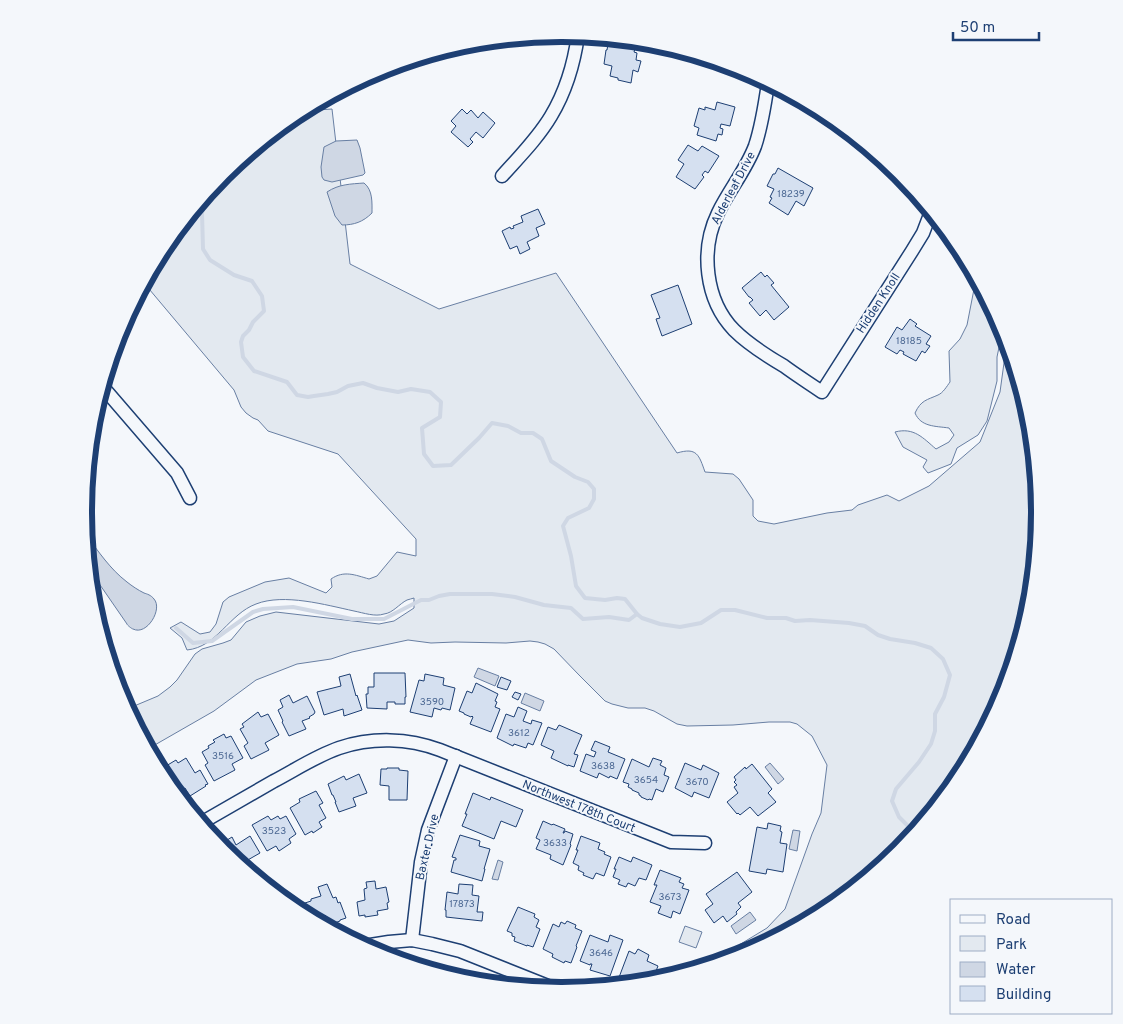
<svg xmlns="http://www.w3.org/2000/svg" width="1123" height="1024" font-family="Overpass,sans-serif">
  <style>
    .green { fill: #e3e9f0; stroke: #687fa3 }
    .water { fill: #cfd7e4; stroke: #687fa3 }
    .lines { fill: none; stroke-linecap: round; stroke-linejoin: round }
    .stream { stroke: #cfd7e4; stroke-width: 4 }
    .building { fill: #d5e0f0; stroke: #1d3f73 }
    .minor-casing { stroke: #1d3f73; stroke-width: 15 }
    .minor { stroke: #f4f7fb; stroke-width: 12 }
    .labels { text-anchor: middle; stroke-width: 4; stroke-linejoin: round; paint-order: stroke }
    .number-label { font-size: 10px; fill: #4b6792 }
    .street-label { font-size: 12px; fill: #1d3f73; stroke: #f4f7fb }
    .rim { fill: none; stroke: #1d3f73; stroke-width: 6 }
  </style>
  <rect width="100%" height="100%" fill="#f4f7fb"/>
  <g class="green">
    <path d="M332 109 350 264 439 309 556 273 677 453C697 447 699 455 705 472L733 474 739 479 753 500V516L758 521 774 524 827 513 852 510 858 505 887 495 899 501 929 486 980 442 1000 392 1007 341 1031 419 1040 512 1030 606 1003 695 959 778 899 850 827 910 744 954 738 956 739 945 767 928 785 909 812 834 821 813 827 765 812 736 797 724 790 722H769L733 725 687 726 677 724 654 711 645 708H628L612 704 605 701 579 675 554 649 545 644 538 642 530 641 506 643 455 642 431 643 408 640 352 652 331 659 297 664 256 680 214 711 153 746 157 758 158 768 127 709 158 696 170 687 177 680 195 654 202 649 223 643 231 640 246 622 260 616 276 612 379 624 394 621 414 608V598C412 599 409 599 407 600 399 604 393 613 384 614 375 617 364 613 354 611 326 605 284 593 256 604 229 614 217 647 187 650L182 638 170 628 181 622 200 634 210 632 216 624 223 602 229 597 265 582 289 578 326 593 332 587 331 579C344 570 355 575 369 579L377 576 397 552 416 556V539L338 454 268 431 258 420 253 418 246 413 241 407 234 390 144 283 164 246 224 174 296 114 302 111Z"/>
    <path d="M978 281 1003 328 997 357V381L987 421 978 435 957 448 951 464 928 473 923 467 927 460 903 447 895 432C914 427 923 438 936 449L949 442 954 435 949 428C935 426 921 427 915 413 921 400 927 400 938 395 943 393 947 386 950 382L949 351 960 339 967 325 975 284Z"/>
    <polygon points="685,926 702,932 696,948 679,942"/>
  </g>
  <g class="water">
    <polygon points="357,140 360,148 365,173 363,175 332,182 324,180 322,177 321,167 324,147 336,141"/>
    <path d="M364 183C373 190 372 203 372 213 363 222 354 225 342 225L335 216 327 192C339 184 351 184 364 183Z"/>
    <path d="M86 535C99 552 110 569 127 582 132 586 138 590 144 593 147 594 151 595 154 599 163 609 147 636 133 629 132 629 127 625 127 624L98 582 90 576Z"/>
    <polygon points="478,668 499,676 495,686 474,677"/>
    <polygon points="525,693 544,701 540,711 521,703"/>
    <polygon points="770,763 784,779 778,784 765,767"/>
    <polygon points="793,830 800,831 797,851 789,849"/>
    <polygon points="498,860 503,862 498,880 492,879"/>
    <polygon points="750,912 756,920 736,934 731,926"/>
  </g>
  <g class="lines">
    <g class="stream">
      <polyline points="230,169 227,178 206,196 202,213 203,249 210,260 234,275 252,281 262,296 264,311 253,322 249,330 243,336 241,342 243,357 254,371 287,382 297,395 308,397 314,396 328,394 337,392 348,386 363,383 377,388 398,392 411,389 430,392 441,402 440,417 422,428 424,454 433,466 451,465 479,438 492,423 508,426 521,433 533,433 542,439 551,461 575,477 588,482 594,489 594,499 589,508 568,518 563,526 571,556 576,586 585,598 605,600 617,598 625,599 637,614 642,618 660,624 680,627 701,623 721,610 735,610 767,618 786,618 795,621 810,620 849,623 865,626 878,635 890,639 915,643 931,648 943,659 950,675 944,697 935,714 935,731 931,744 919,762 896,789 892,801 899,817 914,832"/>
      <polyline points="176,628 193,643 212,641 253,612 263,609 293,607 352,619 384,619 421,600 429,600 439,596 450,594 492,594 515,597 544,605 571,608 583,619 609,617 629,620 637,614"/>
    </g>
  </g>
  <g class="building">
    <polygon points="608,44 635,49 634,52 637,53 636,60 641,61 638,72 633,70 631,83 618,80 618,78 610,76 612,66 604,64 606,50 607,50"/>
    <polygon points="717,102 735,107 730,126 721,124 720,128 723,129 722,135 718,134 716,141 697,135 699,128 694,126 699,108 705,110 705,107 715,110"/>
    <polygon points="462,109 467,114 471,110 478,118 483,112 495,123 483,138 476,132 470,139 473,142 468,147 451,132 456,126 451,121"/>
    <polygon points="688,145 698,151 702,146 719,156 708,173 705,171 702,175 704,177 695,189 676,177 684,164 678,160"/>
    <polygon points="778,168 813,188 804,206 796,201 788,215 769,203 772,198 770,197 774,189 767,186 773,174 775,174"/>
    <polygon points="538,209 545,224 536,228 539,236 527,242 530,249 520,254 517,246 510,249 502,231 510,227 511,229 514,228 513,226 523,222 521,216"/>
    <polygon points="761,272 765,277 767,275 774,283 771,285 789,307 774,320 766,310 760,316 749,303 753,300 750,297 749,297 742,288"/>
    <polygon points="678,285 692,324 662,336 656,319 660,318 651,295"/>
    <polygon points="910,319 917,324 915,326 931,336 926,344 930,346 925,353 922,351 916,361 903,354 904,352 900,350 897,354 885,347 897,327 902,330"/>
    <polygon points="374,673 405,673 406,697 405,697 405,704 395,704 395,702 387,702 387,709 367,708 366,694 368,694 368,687 374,687"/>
    <polygon points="350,674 356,696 357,695 362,710 344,716 343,709 324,715 317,692 341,686 339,677"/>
    <polygon points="425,674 444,678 443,685 455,688 450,710 442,708 441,710 434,708 432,717 410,712 419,680 424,681"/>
    <polygon points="501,677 511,681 507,690 497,687"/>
    <polygon points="476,683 498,694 495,701 497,702 495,707 500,709 491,732 470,724 473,717 472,716 471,717 464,714 464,713 459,711 467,691 472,693"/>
    <polygon points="515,692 521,694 518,700 512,697"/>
    <polygon points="289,695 293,703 307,696 315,712 314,714 309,717 310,718 302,721 306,729 289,736 282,722 283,721 278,710 283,707 280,700"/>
    <polygon points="518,707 527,711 523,721 531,724 532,720 542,723 533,745 528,743 526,748 514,744 513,746 497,738 506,714 514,717"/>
    <polygon points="258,712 261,717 268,714 279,735 265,743 269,750 251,759 244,746 248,743 240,729 244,727 242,724"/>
    <polygon points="559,725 582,735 574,754 578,755 574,767 568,765 568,766 551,758 554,751 541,745 548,727 556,730"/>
    <polygon points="224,734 226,738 231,736 243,758 232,764 235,770 214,781 205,765 208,763 202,752 209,748 208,746 215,742 213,740"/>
    <polygon points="595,741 610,747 608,752 625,759 617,779 610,776 609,778 599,773 597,778 580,771 586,754 594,757 596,752 591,750"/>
    <polygon points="186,758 195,773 200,770 208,784 205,785 206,786 190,796 185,788 181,790 183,793 178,795 161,773 168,769 166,766 176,760 178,763"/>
    <polygon points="653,758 662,761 660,765 666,768 664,775 669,777 663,792 656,789 652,800 649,799 648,800 641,797 641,796 639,795 639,793 632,790 632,789 628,787 629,784 623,782 632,759 649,767"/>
    <polygon points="685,763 701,770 703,765 719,773 709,798 694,792 692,797 675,788"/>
    <polygon points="752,764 772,789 768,793 776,802 758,816 750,807 740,815 738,813 737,814 727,802 738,793 734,787 737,785 734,782 736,780 734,777 745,767 746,769"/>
    <polygon points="387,768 399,768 399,770 408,771 407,800 389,800 389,786 380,785 381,769 387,769"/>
    <polygon points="359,774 367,793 353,798 356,806 339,812 335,802 336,802 333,795 332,795 328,784 344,776 346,780"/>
    <polygon points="316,791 323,803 319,805 326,818 319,822 322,827 313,833 312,831 305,835 290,808 300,802 299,799"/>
    <polygon points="473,793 490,800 491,797 523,810 516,827 501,821 494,839 462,826 467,814 465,814"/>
    <polygon points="268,816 271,820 278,816 280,819 286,816 296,834 289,839 291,843 279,851 276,846 267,851 252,825"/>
    <polygon points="543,821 552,825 553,824 565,829 563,833 564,833 565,831 573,834 570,844 571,845 563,865 550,859 551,855 536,849 540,840 536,838"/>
    <polygon points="768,823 781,826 780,831 782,832 780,843 787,844 783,872 767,869 766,874 749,871 757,827 767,829"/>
    <polygon points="460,835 480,841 479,846 490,849 484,869 485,869 482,881 451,872 454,860 456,860 456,858 452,857"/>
    <polygon points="250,836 260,853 246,861 249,867 246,868 223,850 219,845 232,837 236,845"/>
    <polygon points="581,836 600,843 598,849 605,852 604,854 611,857 604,876 596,873 593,879 583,875 584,873 578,870 579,866 573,863 578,850 576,850"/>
    <polygon points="619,857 631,862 633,857 652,865 646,880 639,878 635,886 628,883 626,887 618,884 620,880 613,877 616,869 614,869"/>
    <polygon points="660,870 681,878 679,882 684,884 682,888 689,890 680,914 673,911 671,918 658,913 661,906 650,902 657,885 654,885"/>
    <polygon points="737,872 752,892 738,903 741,907 736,912 737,914 727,922 723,916 714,923 705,910 713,904 706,894"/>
    <polygon points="375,881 376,889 386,887 389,902 387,903 388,909 377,911 378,915 365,917 365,915 359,916 357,902 365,900 364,889 367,888 366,882"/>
    <polygon points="327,884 333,898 336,897 338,903 340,902 346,918 340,920 340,921 329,925 325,915 326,919 318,921 311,918 305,903 311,901 311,899 321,896 318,887"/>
    <polygon points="459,884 473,885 472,895 479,896 477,912 483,912 482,921 446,917 446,910 445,910 447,892 458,894"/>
    <polygon points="518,907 535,914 534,917 539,920 536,927 540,929 533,947 527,945 527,946 514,941 515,937 512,936 512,933 507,931"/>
    <polygon points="567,921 576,925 575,928 582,931 576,946 577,947 571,963 565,961 564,963 552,957 553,954 543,949 553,924 559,927 561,922 565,924"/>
    <polygon points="590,935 608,942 610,935 623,940 610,976 590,970 592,964 590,964 590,965 580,961"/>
    <polygon points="638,949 649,955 647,961 658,966 652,981 625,984 624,983 618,980 629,951 635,954"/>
    <polygon points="669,970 679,974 665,978"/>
  </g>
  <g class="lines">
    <g class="minor-casing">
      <g id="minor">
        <path d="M768 83C765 104 762 125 755 146 746 170 729 190 718 213 700 250 705 300 734 330 749 345 767 356 784 366 796 375 809 383 822 392L912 251 923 233 931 212"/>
        <path d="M502 176C519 157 538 138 551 116 566 91 574 64 578 35"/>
        <polyline points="102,386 177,473 190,498"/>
        <path d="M201 823C225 809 250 795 274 781 295 770 316 756 339 748 372 737 408 738 440 750L671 842 705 843"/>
        <polyline points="412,940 421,862 428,830 456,756"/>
        <polyline points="364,946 389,942 412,940 432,944 460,951 558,990"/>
      </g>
    </g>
    <use href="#minor" class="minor"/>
  </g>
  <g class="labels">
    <g class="number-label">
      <text x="791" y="197">18239</text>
      <text x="909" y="344">18185</text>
      <text x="432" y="705">3590</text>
      <text x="519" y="736">3612</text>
      <text x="223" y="759">3516</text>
      <text x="603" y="769">3638</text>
      <text x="646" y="783">3654</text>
      <text x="697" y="785">3670</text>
      <text x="274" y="834">3523</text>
      <text x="555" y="846">3633</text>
      <text x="670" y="900">3673</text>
      <text x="462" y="907">17873</text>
      <text x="601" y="956">3646</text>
    </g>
    <g class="street-label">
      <text transform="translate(733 188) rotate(-62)" y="4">Alderleaf Drive</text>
      <text transform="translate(878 303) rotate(-57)" y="4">Hidden Knoll</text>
      <text transform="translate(579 806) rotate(22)" y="4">Northwest 178th Court</text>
      <text transform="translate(427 847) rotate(-77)" y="4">Baxter Drive</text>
    </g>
  </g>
  <path d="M0 0H1123V1024H0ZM561 42H562A469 469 0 0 1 1031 511V513A469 469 0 0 1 562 982H561A469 469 0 0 1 92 513V511A469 469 0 0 1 561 42Z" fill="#f4f7fb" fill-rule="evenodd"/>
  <path class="rim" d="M561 42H562A469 469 0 0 1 1031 511V513A469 469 0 0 1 562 982H561A469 469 0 0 1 92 513V511A469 469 0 0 1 561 42Z"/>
  <rect x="950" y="899" width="162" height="115" fill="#f4f7fb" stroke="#9eadc5"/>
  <rect x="960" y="915" width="25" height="8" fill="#f4f7fb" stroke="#9eadc5"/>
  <text x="996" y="924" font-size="15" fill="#1d3f73">Road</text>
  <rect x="960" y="936" width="25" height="15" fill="#e3e9f0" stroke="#9eadc5"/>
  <text x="996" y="949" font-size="15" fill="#1d3f73">Park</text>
  <rect x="960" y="962" width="25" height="15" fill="#cfd7e4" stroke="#9eadc5"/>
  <text x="996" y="974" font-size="15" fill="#1d3f73">Water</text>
  <rect x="960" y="986" width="25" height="15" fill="#d5e0f0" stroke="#9eadc5"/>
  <text x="996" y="999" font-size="15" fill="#1d3f73">Building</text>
  <path d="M953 32v8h86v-8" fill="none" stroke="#1d3f73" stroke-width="2.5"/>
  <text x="960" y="32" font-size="15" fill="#1d3f73" stroke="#f4f7fb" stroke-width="4" paint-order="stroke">50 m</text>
</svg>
